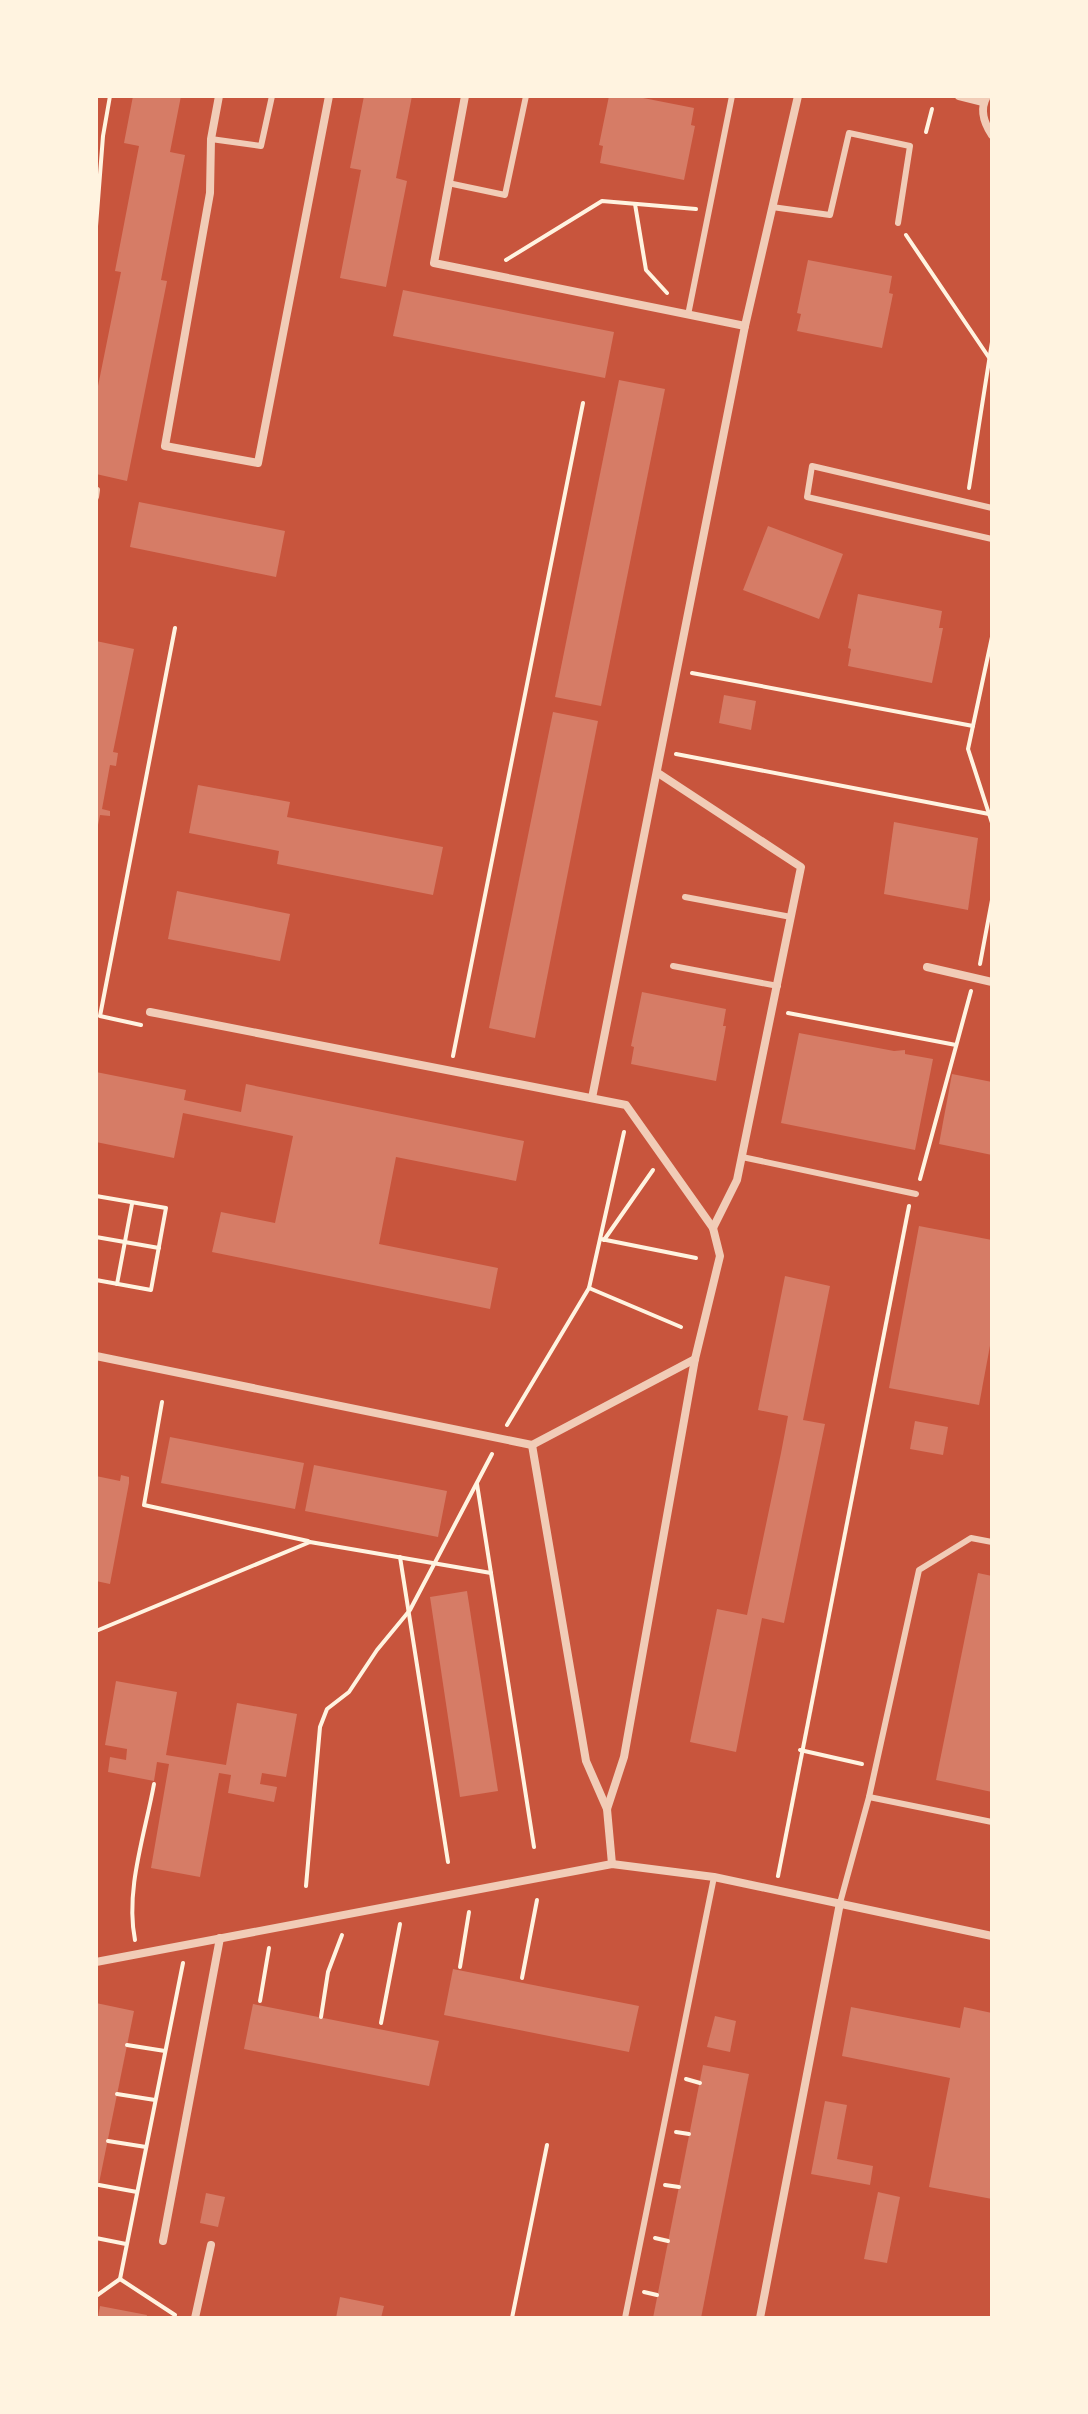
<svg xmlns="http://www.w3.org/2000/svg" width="1088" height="2414" font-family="Lora,serif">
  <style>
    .building { fill: #d67c66 }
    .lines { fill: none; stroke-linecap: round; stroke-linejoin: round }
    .path { stroke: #fff3e0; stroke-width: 4 }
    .service { stroke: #f1ccb7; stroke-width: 6 }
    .minor { stroke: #f1ccb7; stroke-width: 8 }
  </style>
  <rect width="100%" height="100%" fill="#c8553d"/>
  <g class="building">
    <polygon points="133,96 181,96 170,152 185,155 161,280 167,281 127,481 96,474 96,396 121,272 115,271 139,146 124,143"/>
    <polygon points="364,96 412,96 396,178 407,181 386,287 340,278 361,170 350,168"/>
    <polygon points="609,96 633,96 694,108 691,125 695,126 684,180 600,163 603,146 599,145"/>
    <polygon points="808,260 892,276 889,293 893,294 882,348 797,331 801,314 797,313"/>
    <polygon points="403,290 614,332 605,378 393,336"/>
    <polygon points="619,380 665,389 601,706 555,697"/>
    <polygon points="139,502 285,531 276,577 130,547"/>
    <polygon points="768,526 843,554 819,619 743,590"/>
    <polygon points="858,594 942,611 939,628 943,628 932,683 848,666 851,649 848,648"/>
    <polygon points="96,641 134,649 113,752 118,753 116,766 110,765 102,809 110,811 110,816 100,815 97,830"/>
    <polygon points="724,695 756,701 751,730 719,723"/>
    <polygon points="553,712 598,721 535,1038 489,1028"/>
    <polygon points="198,785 290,802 287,817 443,847 433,895 277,864 279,851 189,833"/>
    <polygon points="894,822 978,838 968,910 884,894"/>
    <polygon points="177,891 290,914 280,961 168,939"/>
    <polygon points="642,992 726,1009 723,1026 726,1026 716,1081 631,1064 634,1047 631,1046"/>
    <polygon points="799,1033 894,1051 905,1050 905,1054 933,1059 915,1150 781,1123"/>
    <polygon points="96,1072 186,1090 184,1100 241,1112 246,1084 524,1141 516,1181 396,1157 379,1244 498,1268 490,1309 212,1252 221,1212 275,1223 293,1136 183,1113 174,1158 96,1142"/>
    <polygon points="952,1074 992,1082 992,1155 939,1144"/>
    <polygon points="919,1226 992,1240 992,1335 979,1405 889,1388"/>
    <polygon points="785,1276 830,1286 803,1420 825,1424 784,1623 762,1618 736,1752 690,1742 717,1609 747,1615 781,1453 788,1416 758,1410"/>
    <polygon points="915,1421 948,1427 943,1455 910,1449"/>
    <polygon points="170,1437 304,1463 295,1509 161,1483"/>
    <polygon points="314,1465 447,1491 438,1537 305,1511"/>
    <polygon points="121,1475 129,1477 129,1483 110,1584 96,1581 96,1476 120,1481"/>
    <polygon points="978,1573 992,1576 992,1792 936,1780"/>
    <polygon points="467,1591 498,1791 460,1797 430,1597"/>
    <polygon points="116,1681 177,1692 166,1755 226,1765 237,1703 297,1714 286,1777 262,1773 260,1784 277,1787 274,1802 228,1793 231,1775 219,1773 200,1877 151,1868 169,1764 157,1762 154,1781 108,1772 110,1757 126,1760 127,1749 105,1745"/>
    <polygon points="453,1969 639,2006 629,2052 444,2015"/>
    <polygon points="96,2003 134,2011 97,2193 96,2193"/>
    <polygon points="253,2004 439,2041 429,2086 244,2049"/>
    <polygon points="851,2007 960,2028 964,2007 992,2013 992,2199 929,2187 950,2078 842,2056"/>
    <polygon points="715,2016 736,2021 730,2052 707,2047"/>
    <polygon points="703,2065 749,2074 701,2318 653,2318"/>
    <polygon points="825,2101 847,2105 837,2159 873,2166 870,2185 811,2174"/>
    <polygon points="878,2192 900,2197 887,2263 864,2259"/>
    <polygon points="206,2193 225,2197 218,2227 200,2223"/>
    <polygon points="340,2297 384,2306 381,2318 336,2318"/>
    <polygon points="100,2306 147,2315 146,2318 98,2318"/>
  </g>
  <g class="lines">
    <g class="path">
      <polyline points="926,132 932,109"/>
      <polyline points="635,204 646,270 667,293"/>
      <polyline points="96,226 103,136 110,96"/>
      <polyline points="906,235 992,362"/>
      <polyline points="506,260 602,201 696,209"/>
      <polyline points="969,488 992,342"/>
      <polyline points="992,637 968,749 992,823"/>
      <polyline points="692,673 973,726"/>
      <polyline points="676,754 989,814"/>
      <polyline points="980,964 992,900"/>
      <polyline points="788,1013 956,1045"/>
      <polyline points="141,1025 100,1016 175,628"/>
      <polyline points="453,1056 583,403"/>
      <polyline points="920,1179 971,991"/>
      <polyline points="96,1196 166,1208 151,1290 96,1280"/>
      <polyline points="96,1237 159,1248"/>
      <polyline points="601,1239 696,1258"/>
      <polyline points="604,1240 653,1170"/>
      <polyline points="117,1284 132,1204"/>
      <polyline points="589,1288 681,1327"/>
      <polyline points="162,1402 144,1505 308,1541"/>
      <polyline points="507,1425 589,1288 624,1132"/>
      <polyline points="477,1484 534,1847"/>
      <polyline points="400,1557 448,1862"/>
      <polyline points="96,1631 310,1542 491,1573"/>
      <polyline points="800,1750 862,1764"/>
      <polyline points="778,1876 909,1206"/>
      <polyline points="306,1886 320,1727 327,1709 349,1692 377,1650 410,1610 492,1454"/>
      <path d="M135 1940C125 1890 145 1834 154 1784"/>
      <polyline points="460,1967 469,1912"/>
      <polyline points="522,1978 537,1900"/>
      <polyline points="260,2001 269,1948"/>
      <polyline points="321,2017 328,1972 342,1935"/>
      <polyline points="381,2023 400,1924"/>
      <polyline points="127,2045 165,2051"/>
      <polyline points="686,2079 700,2083"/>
      <polyline points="117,2094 155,2100"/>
      <polyline points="676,2132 689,2134"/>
      <polyline points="108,2141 146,2147"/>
      <polyline points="99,2185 137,2192"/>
      <polyline points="665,2185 679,2187"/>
      <polyline points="96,2238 126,2244"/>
      <polyline points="655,2238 668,2241"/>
      <polyline points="120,2279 183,1963"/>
      <polyline points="644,2292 657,2295"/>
      <polyline points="96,2296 120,2279 175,2315"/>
      <polyline points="512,2318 547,2145"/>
    </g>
    <g class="service">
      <polyline points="211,139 261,146 272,96"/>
      <polyline points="448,183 505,195 526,96"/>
      <polyline points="772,207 830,215 849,133 910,146 898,223"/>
      <polyline points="688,315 732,96"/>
      <polyline points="96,497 97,490"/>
      <polyline points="992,508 812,466 807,497 992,539"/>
      <polyline points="685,897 791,917"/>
      <polyline points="673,966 778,986"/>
      <polyline points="742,1157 916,1194"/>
      <polyline points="869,1797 992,1822"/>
      <polyline points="840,1903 869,1797 919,1570 971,1538 992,1542"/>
      <polyline points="625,2318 714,1877"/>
    </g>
    <g class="minor">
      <polyline points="219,96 211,139 210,193 165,446 258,463 329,96"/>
      <polyline points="465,96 434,263 745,326"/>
      <polyline points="959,96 983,102"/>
      <path d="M987 96C979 110 984 123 992 135"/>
      <polyline points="927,967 992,982"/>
      <polyline points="150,1012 626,1105 713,1228"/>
      <polyline points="592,1098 745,326 798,96"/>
      <polyline points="96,1356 532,1445"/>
      <polyline points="532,1445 586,1761 607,1809"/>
      <polyline points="532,1445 695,1359"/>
      <polyline points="612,1864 607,1809 624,1757 695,1359 720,1256 713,1228 737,1180 801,867 658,773"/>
      <polyline points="96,1962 612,1864 714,1877 992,1936"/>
      <polyline points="163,2241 220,1938"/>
      <polyline points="195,2318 211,2245"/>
      <polyline points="760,2318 840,1903"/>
    </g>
  </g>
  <rect width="1088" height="2414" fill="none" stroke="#fff3e0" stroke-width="196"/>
</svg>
